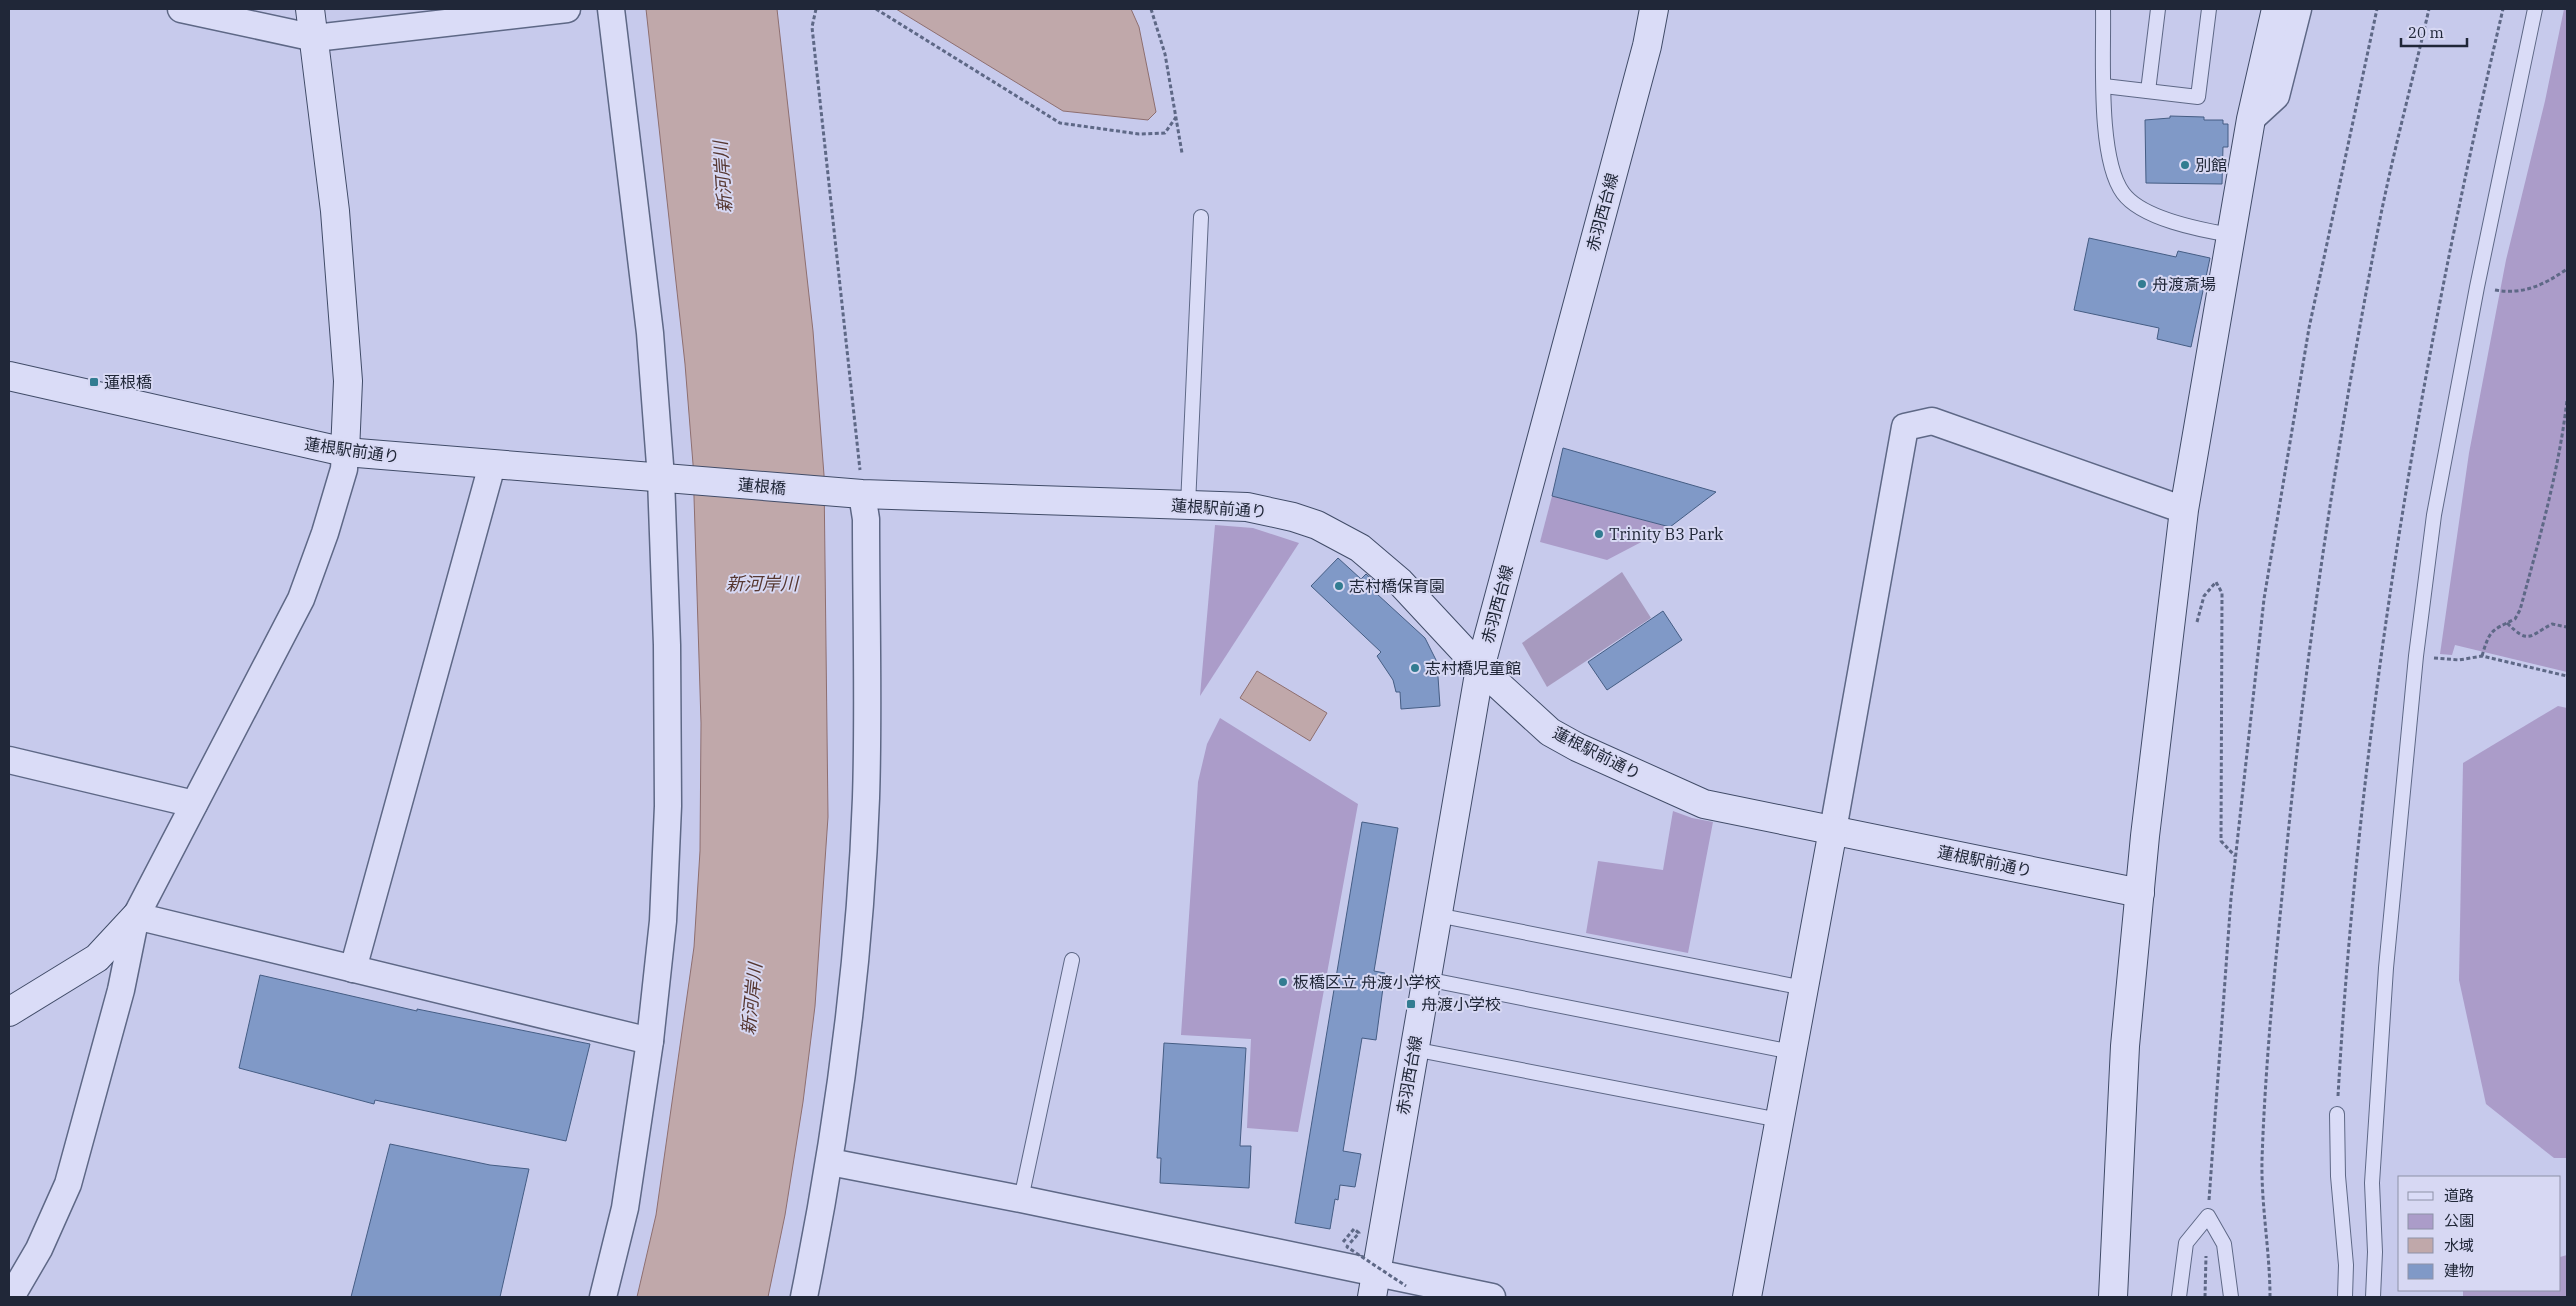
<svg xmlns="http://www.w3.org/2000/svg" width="2576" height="1306" font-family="'IBM Plex Serif','Noto Sans JP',serif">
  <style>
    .green { fill: #ab9cc9 }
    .cemetery { fill: #a79abf }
    .water { fill: #c0a8aa; stroke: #8e6f70 }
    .building { fill: #8099c7; stroke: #455d84 }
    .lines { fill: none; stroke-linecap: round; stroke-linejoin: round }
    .lane-casing { stroke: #5e6886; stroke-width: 16 }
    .street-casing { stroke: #5e6886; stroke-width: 29 }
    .secondary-casing { stroke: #414c68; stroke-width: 30 }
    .path { stroke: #5e6886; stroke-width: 3; stroke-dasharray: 4 2.5; stroke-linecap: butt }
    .lane { stroke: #dadcf7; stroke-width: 14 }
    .street { stroke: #dadcf7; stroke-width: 26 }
    .secondary { stroke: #dadcf7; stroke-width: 28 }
    .path-bridge { stroke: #5e6886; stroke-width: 3; stroke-dasharray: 4 2.5; stroke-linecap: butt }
    .poi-dot { fill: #327c91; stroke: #d7d8f3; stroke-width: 2 }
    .labels { text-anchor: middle; stroke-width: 4; stroke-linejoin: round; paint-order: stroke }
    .poi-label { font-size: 16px; fill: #202738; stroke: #d7d8f3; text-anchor: start }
    .street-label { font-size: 16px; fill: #202738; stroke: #d7d8f3 }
    .water-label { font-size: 18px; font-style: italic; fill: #563731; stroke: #d7d8f3 }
  </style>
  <rect width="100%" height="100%" fill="#c7caec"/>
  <g class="green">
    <polygon points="2564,9 2567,9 2567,672 2455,645 2452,655 2440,654 2469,453 2506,260 2545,101"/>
    <polygon points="1552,496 1670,527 1607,560 1540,542"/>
    <polygon points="1215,525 1253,528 1299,543 1200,696"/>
    <polygon points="2558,706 2567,708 2567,1158 2554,1158 2486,1104 2459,980 2463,763"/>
    <polygon points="1220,718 1358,804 1298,1132 1247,1128 1251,1039 1181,1035 1198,782 1207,744"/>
    <polygon points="1673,811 1692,818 1713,822 1688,953 1586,933 1598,861 1663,870"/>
    <polygon points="2567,1255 2567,1297 2463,1297 2463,1290 2560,1290 2560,1257"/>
  </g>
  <polygon class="cemetery" points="1622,572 1651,618 1547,687 1522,643"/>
  <g class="water">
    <polygon points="646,9 777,9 813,331 824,475 828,817 815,1006 803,1102 785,1215 768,1297 637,1297 656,1215 694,947 700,851 701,723 693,464 685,364"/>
    <polygon points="896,9 1131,9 1139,27 1156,112 1148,120 1063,111"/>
    <polygon points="1257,671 1327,713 1310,741 1240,698"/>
  </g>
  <g class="building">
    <polygon points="2170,116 2204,117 2204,120 2223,120 2223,124 2228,124 2228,147 2223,147 2222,184 2146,183 2145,120 2170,118"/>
    <polygon points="2089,238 2176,257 2178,251 2210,258 2191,347 2157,339 2159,328 2074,310"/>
    <polygon points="1563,448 1716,492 1670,527 1552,496"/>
    <polygon points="1338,558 1361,579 1366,574 1382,588 1377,594 1425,638 1437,662 1440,706 1401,709 1400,692 1396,692 1393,680 1377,656 1381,652 1311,586"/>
    <polygon points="1663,611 1682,640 1607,690 1588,662"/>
    <polygon points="1362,822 1398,828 1374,971 1385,973 1376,1040 1362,1038 1343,1151 1361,1154 1355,1187 1340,1185 1338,1200 1335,1199 1330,1229 1295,1223"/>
    <polygon points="260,975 417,1011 417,1009 590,1044 566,1141 375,1100 374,1104 239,1068"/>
    <polygon points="1164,1043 1246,1048 1240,1146 1251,1146 1249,1188 1160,1183 1161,1158 1157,1158"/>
    <polygon points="390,1144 490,1165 529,1169 500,1297 351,1297"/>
  </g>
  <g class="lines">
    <g class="lane-casing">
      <g id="lane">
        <path d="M2103 9C2104 53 2097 158 2123 193 2142 219 2201 230 2231 235"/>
        <polyline points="2104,86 2198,97 2209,9"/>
        <polyline points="2148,91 2158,9"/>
        <polyline points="1188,505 1201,217"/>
        <polyline points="1437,915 1804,988"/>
        <polyline points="1426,979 1792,1052"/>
        <polyline points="1413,1049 1779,1120"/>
        <polyline points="2337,1114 2338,1176 2346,1265 2345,1297"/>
        <polyline points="1021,1199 1072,960"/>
        <polyline points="2179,1297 2186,1243 2208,1216 2224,1244 2231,1297"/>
        <polyline points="2373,1297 2375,1252 2372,1183 2386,968 2416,656 2434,515 2477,287 2535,9"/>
      </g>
    </g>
    <g class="street-casing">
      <g id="street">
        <polyline points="181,9 315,38 567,9"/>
        <polyline points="2251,119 2276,96 2298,9"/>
        <polyline points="9,760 194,804"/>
        <polyline points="1833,830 1905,427 1932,421 2184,510"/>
        <polyline points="136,916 650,1041"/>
        <polyline points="353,969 492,465"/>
        <polyline points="830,1162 1021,1199 1492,1297"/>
        <polyline points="11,1297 39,1249 68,1184 121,990 136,916 301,599 325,533 344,469 345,452"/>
        <polyline points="603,1297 625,1208 650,1041 663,921 668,806 667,645 661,478 650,333 611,9"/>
        <path d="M804 1297C837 1134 860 965 866 798 869 706 866 612 866 519L862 494"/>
      </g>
    </g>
    <g class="secondary-casing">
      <g id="secondary">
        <polyline points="310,9 335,211 348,381 345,452"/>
        <polyline points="9,376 345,452 862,494 1220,506 1247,507 1293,517 1317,525 1360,548 1400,582 1480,668 1550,732 1577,747 1704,804 2140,893"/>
        <polyline points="9,1012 97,958 136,916"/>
        <polyline points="1372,1297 1480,668 1647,46 1654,9"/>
        <polyline points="1747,1297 1833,830"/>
        <polyline points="2113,1297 2125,1046 2145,836 2184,510 2251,119 2276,9"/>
      </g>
    </g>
    <g class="path">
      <polyline points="816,9 812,27 860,470"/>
      <polyline points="876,9 1060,123 1139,134 1165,133 1176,117"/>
      <polyline points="1151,9 1165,54 1182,153"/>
      <path d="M2495 290C2523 295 2544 285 2567 269"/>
      <polyline points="2197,622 2204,596 2216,582 2222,593 2221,841 2235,856"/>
      <path d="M2507 623C2529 645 2529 636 2552 624L2567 627"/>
      <path d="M2482 656C2490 629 2491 631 2515 619L2520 610C2539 540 2559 471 2567 400"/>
      <polyline points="2434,658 2459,660 2482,656 2567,676"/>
      <path d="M2338 1096C2359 730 2419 365 2503 9"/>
      <polyline points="2209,1200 2231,898 2264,599 2309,328 2377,9"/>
      <polyline points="1343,1242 1354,1229 1359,1233 1350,1243"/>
      <polyline points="2205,1297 2206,1256"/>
      <path d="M2270 1297C2270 1251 2261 1206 2262 1160 2265 1069 2274 977 2283 886 2304 662 2337 440 2380 219 2394 149 2413 79 2429 9"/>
    </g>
    <use href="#lane" class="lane"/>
    <use href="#street" class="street"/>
    <use href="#secondary" class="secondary"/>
    <polyline class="path-bridge" points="1348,1245 1347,1247 1406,1286"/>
  </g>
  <g class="poi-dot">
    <circle cx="2185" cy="165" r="5"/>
    <circle cx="2142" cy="284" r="5"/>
    <rect x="89" y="377" width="10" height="10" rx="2.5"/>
    <circle cx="1599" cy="534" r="5"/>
    <circle cx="1339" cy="586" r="5"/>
    <circle cx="1415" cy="668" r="5"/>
    <circle cx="1283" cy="982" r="5"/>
    <rect x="1406" y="999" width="10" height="10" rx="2.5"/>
  </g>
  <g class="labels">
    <g class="poi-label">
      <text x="2195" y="171">別館</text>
      <text x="2152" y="290">舟渡斎場</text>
      <text x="104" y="388">蓮根橋</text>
      <text x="1609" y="540">Trinity B3 Park</text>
      <text x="1349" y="592">志村橋保育園</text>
      <text x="1425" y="674">志村橋児童館</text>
      <text x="1293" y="988">板橋区立 舟渡小学校</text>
      <text x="1421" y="1010">舟渡小学校</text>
    </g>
    <g class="street-label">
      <text transform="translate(1602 212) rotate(-75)" y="6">赤羽西台線</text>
      <text transform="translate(352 450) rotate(8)" y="6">蓮根駅前通り</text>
      <text transform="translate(762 486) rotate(5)" y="6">蓮根橋</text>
      <text transform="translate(1219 508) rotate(4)" y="6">蓮根駅前通り</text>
      <text transform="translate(1497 604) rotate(-75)" y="6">赤羽西台線</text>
      <text transform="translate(1597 753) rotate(27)" y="6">蓮根駅前通り</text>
      <text transform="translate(1985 861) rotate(12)" y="6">蓮根駅前通り</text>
      <text transform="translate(1409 1075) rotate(-80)" y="6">赤羽西台線</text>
    </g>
    <g class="water-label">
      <text transform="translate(723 177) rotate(-94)" y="6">新河岸川</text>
      <text x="762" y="590">新河岸川</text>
      <text transform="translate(752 999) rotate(-84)" y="6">新河岸川</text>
    </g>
  </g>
  <rect width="2576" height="1306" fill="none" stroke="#202738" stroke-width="20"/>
  <rect x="2398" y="1176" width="162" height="115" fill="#d7d8f3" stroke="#8e91a8"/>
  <rect x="2408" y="1192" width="25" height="8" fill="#dadcf7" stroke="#8e91a8"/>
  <text x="2444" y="1201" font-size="15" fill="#202738">道路</text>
  <rect x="2408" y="1214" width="25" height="15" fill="#ab9cc9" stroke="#8e91a8"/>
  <text x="2444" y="1226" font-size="15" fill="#202738">公園</text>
  <rect x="2408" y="1238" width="25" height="15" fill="#c0a8aa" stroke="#8e91a8"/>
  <text x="2444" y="1251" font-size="15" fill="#202738">水域</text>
  <rect x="2408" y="1264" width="25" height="15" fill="#8099c7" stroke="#8e91a8"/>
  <text x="2444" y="1276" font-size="15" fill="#202738">建物</text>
  <path d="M2401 38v8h66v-8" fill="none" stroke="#202738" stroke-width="2.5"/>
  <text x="2408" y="38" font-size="15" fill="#202738" stroke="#d7d8f3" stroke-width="4" paint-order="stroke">20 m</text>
</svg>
